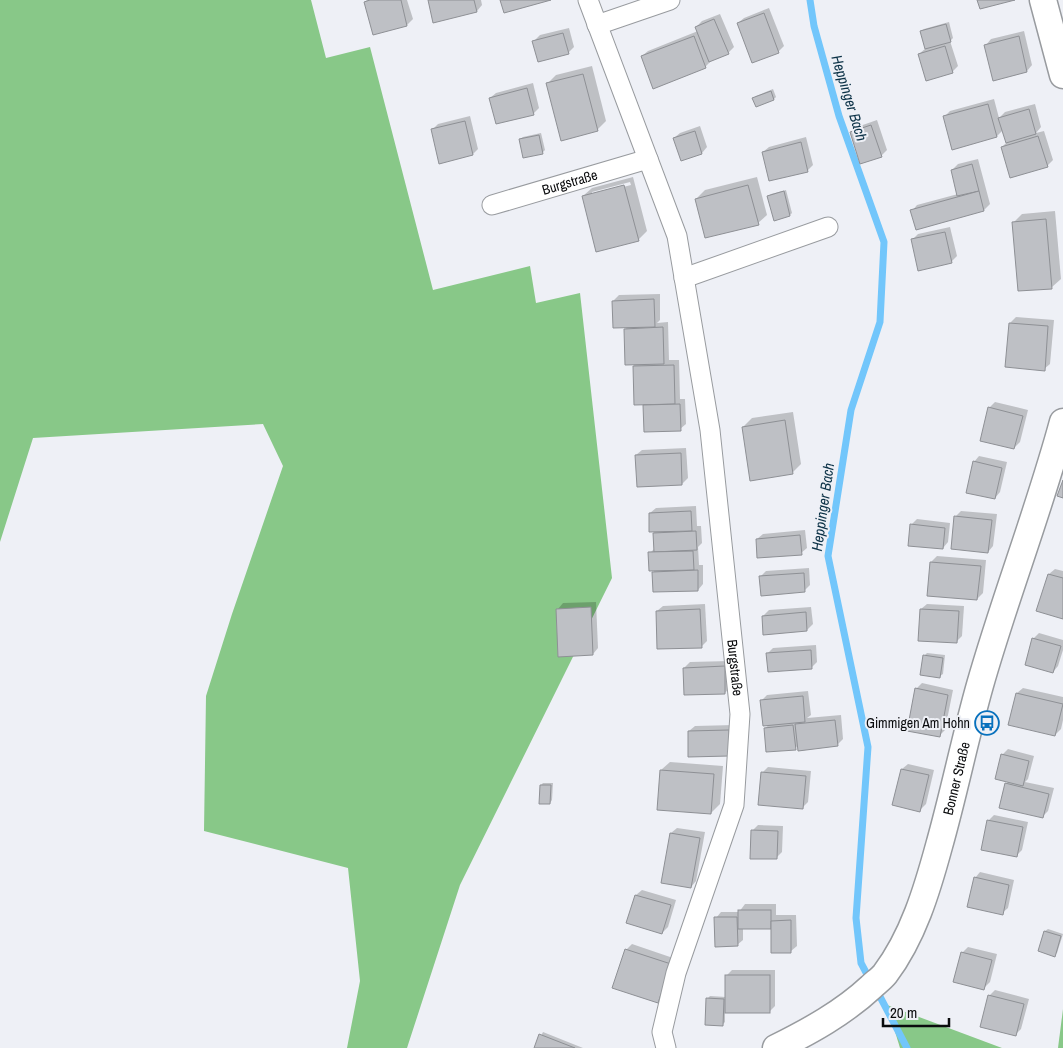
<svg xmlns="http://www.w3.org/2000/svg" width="1063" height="1048" font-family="'Archivo Narrow',sans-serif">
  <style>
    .forest { fill: #88c888 }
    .shadow { fill: #0003; fill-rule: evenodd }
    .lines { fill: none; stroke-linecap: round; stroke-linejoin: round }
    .stream { stroke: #72c6fb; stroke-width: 7 }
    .building { fill: #bec0c5; stroke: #8e9095 }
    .street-casing { stroke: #989b9f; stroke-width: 21 }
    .secondary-casing { stroke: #989b9f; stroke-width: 29 }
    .street { stroke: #fff; stroke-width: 19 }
    .secondary { stroke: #fff; stroke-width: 26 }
    .labels { text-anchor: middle; stroke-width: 4; stroke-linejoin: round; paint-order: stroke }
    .street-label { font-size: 14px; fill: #0a0b0d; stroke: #eef0f6 }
    .poi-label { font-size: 14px; fill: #0a0b0d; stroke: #eef0f6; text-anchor: end }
    .water-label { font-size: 15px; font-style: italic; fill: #0c3247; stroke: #eef0f6 }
  </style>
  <rect width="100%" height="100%" fill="#eef0f6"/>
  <g class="forest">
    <polygon points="0,0 311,0 326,58 370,47 433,290 530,266 536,303 580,293 612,578 460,885 407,1048 347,1048 360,981 348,868 204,831 206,696 232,614 283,466 263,424 33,438 0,542"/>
    <polygon points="887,1005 1002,1048 900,1048"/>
    <polygon points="1063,1009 1063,1048 1058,1048"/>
  </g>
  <g class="shadow">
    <polygon points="367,0 407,0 413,19 407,25 374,34 365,2"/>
    <polygon points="429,0 481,0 482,5 477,11"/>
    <polygon points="769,8 784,46 778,52 738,23 744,18"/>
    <polygon points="720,14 734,47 728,53 711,61 705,67 642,56 648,51 698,31 696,27 702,21"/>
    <polygon points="949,22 953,38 950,41 958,66 952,72 919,54 926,48 921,31 924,29"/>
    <polygon points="569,28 574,47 568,53 534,41 540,35"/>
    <polygon points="1024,31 1032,65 1027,71 986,45 991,39"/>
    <polygon points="592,66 606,121 597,130 547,84 556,75"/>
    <polygon points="533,83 539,108 534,113 497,123 490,98 496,93"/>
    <polygon points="773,89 776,97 774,99 754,98 756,96"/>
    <polygon points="994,99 999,118 1005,112 1035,104 1041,127 1036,133 1044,131 1053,160 1047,166 1002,147 1007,142 1003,130 997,136 953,148 944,117 950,111"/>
    <polygon points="470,116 478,149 473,154 432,130 438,124"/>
    <polygon points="877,120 887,150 881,156 851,132 857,127"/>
    <polygon points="700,126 707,147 702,153 681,159 674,138 680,133"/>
    <polygon points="541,133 545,150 542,153 520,139 523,137"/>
    <polygon points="806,137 813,165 807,171 763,152 769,147"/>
    <polygon points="978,159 990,204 984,210 916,228 912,211 917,205 958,194 952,170 958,164"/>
    <path d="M633 177 647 231 638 240 583 196 592 188ZM630 182 631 185 592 195V192Z"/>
    <polygon points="757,177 767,215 758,223 696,199 705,190"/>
    <polygon points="786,190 792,213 790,215 775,219 768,196 771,194"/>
    <polygon points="1055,211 1061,279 1052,287 1019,290 1013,223 1022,214"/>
    <polygon points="950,227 957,256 951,262 912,240 918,234"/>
    <polygon points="660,294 660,320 657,323 668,322 669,360 679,360 680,399 685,399 686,424 680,429 645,431 644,403 635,403 634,364 625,329 629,326 613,301 619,295"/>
    <polygon points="1016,317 1054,320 1050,364 1044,369 1007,366 1010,323"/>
    <polygon points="995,402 1028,410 1020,442 1014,448 989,408"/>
    <polygon points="793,412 801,464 792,473 743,427 752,418"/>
    <polygon points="686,448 688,478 682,484 636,455 642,450"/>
    <polygon points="979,456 1007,462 1000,492 995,498 974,462"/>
    <polygon points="696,506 697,526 701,526 702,543 698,547 699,565 703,565 703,584 698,590 654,591 654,570 650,553 655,548 654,531 650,513 656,508"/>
    <polygon points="961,511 997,514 993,546 988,552 956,516"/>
    <polygon points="917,519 950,523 948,542 943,548 911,525"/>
    <polygon points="805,530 807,548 801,553 757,539 763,534"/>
    <polygon points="937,556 986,560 983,593 977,599 931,562"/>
    <polygon points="809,568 810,585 804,591 760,577 766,571"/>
    <polygon points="1055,569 1063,571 1063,618 1049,574"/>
    <polygon points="596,602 598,648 593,654 558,609 563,603"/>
    <polygon points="705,604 707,641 701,647 657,611 663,606"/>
    <polygon points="927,604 964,606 962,636 956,642 921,609"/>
    <polygon points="811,607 813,624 807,630 763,616 769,610"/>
    <polygon points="1039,633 1063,640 1063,650 1058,666 1053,672 1033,639"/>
    <polygon points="816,645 817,662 812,667 768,653 773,648"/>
    <polygon points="927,653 945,655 943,674 940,676 925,655"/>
    <polygon points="730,661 730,687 725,693 684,668 690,662"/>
    <polygon points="922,683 953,690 945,730 939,736 916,689"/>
    <polygon points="1023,688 1063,697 1063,720 1061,729 1055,735 1017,693"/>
    <polygon points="808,691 811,715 807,718 841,715 843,739 837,745 798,745 795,749 765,728 769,725 761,701 767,695"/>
    <polygon points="734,725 734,749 689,731 695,726"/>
    <polygon points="1008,749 1034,756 1028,779 1025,782 1054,788 1048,811 1042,817 1006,784 1009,781 1002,755"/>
    <polygon points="670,762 723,766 720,804 711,813 661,770"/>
    <polygon points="908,764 934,770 926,804 920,810 902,769"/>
    <polygon points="768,767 811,771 808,802 802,808 762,773"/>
    <polygon points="543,783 553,783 552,800 550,803 541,785"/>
    <polygon points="994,815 1028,822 1022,850 1016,856 988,821"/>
    <polygon points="758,825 783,826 782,852 776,858 752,831"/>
    <polygon points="677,828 705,832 696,881 691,887 671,833"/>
    <polygon points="980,872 1014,880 1008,908 1002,913 975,878"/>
    <polygon points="642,890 676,900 668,927 662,933 627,923 636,895"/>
    <polygon points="745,904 776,904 776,915 796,915 797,946 791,951 772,928 743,928 743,940 737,945 716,918 721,912 739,912"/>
    <polygon points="1048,929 1063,934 1057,953 1054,955 1045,931"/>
    <polygon points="632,944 676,959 663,996 658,1002 626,950"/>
    <polygon points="968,947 997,954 990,982 984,988 962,953"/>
    <polygon points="732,970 775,970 775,1006 769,1012 725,1012 725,1022 722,1025 707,999 710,996 726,997 726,976"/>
    <polygon points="995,990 1029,999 1021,1029 1015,1035 989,996"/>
    <polygon points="543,1032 583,1048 535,1048"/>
  </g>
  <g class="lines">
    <g class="stream">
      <polyline points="810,0 814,26 839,116 884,242 880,322 851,410 828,556 868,747 856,918 861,963 870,980"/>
      <polyline points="876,989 907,1048"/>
    </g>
  </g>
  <g class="building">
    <polygon points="370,0 401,0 407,26 373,35 364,2"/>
    <polygon points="428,0 474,0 477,12 433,23"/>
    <polygon points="500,0 551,0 504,13"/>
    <polygon points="977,0 1015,0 980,9"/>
    <polygon points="764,13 779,53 752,63 737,23"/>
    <polygon points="714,19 729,54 709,62 695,27"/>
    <polygon points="946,24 951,42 925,49 920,31"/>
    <polygon points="563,33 569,54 538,62 532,41"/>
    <polygon points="694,36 706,68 653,89 641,56"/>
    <polygon points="1019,36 1027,72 993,81 984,45"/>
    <polygon points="945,46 953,73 926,81 918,54"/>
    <polygon points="583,74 598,131 561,141 546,83"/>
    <polygon points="527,88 534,115 496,124 489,98"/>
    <polygon points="771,91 774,100 756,107 752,98"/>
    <polygon points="988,104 997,137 952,150 943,116"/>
    <polygon points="1029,109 1036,134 1006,143 998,118"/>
    <polygon points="465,121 473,155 439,164 431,129"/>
    <polygon points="871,125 882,157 860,164 850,132"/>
    <polygon points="695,131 702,154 681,161 673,138"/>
    <polygon points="539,135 543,154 523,158 519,139"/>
    <polygon points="1038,136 1048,167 1010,178 1001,147"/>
    <polygon points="801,142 808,172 769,181 762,152"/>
    <polygon points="972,164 979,191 957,196 951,170"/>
    <polygon points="624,185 639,241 596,252 582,196"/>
    <polygon points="748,185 759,225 705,238 695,199"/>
    <polygon points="784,191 790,216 774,221 767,196"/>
    <polygon points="979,191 984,211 916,230 910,210"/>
    <polygon points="1046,219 1052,289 1018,291 1012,222"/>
    <polygon points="945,232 952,263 918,271 911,239"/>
    <polygon points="654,299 655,327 613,328 612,301"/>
    <polygon points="1009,323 1048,326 1045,371 1005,367"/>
    <polygon points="663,327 664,364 625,365 624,329"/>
    <polygon points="674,365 675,404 634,405 633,366"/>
    <polygon points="680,404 681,431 644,432 643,405"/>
    <polygon points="988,407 1023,416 1014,449 980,441"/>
    <polygon points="785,420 793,474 750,481 742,427"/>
    <polygon points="681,453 682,485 637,487 635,455"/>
    <polygon points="973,461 1002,468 995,499 966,493"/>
    <polygon points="1063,480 1063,498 1057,496"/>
    <polygon points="691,511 692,531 649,532 649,513"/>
    <polygon points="954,516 992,520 988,553 951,549"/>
    <polygon points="910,524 945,528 943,549 908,546"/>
    <polygon points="696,531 697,550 654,552 653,533"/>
    <polygon points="800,535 802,555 757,558 756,539"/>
    <polygon points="693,551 694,570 649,571 648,552"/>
    <polygon points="930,562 981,566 977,600 927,596"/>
    <polygon points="698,570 698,591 653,592 652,572"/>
    <polygon points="804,573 805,592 761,596 759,576"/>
    <polygon points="1048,574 1063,578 1063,619 1036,611"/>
    <polygon points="591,607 593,655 558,657 556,609"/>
    <polygon points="700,609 702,648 657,649 656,611"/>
    <polygon points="920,609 959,611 957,643 918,641"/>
    <polygon points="806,612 807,631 763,635 762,616"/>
    <polygon points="1032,638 1061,646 1053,673 1025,665"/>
    <polygon points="811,650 812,669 768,672 766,653"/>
    <polygon points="923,655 943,658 940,678 920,675"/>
    <polygon points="725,666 725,694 684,695 683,668"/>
    <polygon points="915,688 948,695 940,737 907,731"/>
    <polygon points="1016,693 1063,704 1055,736 1008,725"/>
    <polygon points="803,696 805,722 763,726 760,700"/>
    <polygon points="835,720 838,746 798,751 795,724"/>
    <polygon points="793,725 796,750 766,752 764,728"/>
    <polygon points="729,730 729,756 688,757 688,731"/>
    <polygon points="1001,754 1029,761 1023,786 995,779"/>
    <polygon points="901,769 929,775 920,812 892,805"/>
    <polygon points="660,770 714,774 711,814 657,810"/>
    <polygon points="761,772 806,776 803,809 758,805"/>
    <polygon points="1005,783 1049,794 1043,818 999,808"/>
    <polygon points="540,785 551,785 550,804 539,804"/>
    <polygon points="987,820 1023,827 1017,857 981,850"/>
    <polygon points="751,830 778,831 777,859 750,859"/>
    <polygon points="670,833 700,838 691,888 661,883"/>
    <polygon points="974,877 1009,885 1003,915 967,907"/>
    <polygon points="635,895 671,905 662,934 626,923"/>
    <rect x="738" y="910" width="33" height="19"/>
    <polygon points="714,917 737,917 738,946 715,947"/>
    <polygon points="791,920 791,953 771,953 771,921"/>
    <polygon points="1044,931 1061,936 1055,957 1038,951"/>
    <polygon points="625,949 671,964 658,1003 612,988"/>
    <polygon points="961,952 992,960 984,990 953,982"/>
    <rect x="725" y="975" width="45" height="38"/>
    <polygon points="988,995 1024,1004 1016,1036 980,1027"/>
    <polygon points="706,998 724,999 723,1026 705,1025"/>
    <polygon points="539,1034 575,1048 534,1048"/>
  </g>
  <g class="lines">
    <g class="street-casing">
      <g id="street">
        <path id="s1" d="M588 0 677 236 710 430 740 714 734 805 676 973 662 1032 666 1048"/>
        <polyline points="597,25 670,0"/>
        <path id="s2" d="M492 205 648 159"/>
        <polyline points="684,278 828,227"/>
      </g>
    </g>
    <g class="secondary-casing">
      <g id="secondary">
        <polyline points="1043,0 1063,75"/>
        <path id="s3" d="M776 1048C810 1031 843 1013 871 987 875 983 881 979 885 974 913 937 927 890 939 846 954 793 965 738 980 685 1005 597 1039 511 1063 422"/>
      </g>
    </g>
    <use href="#street" class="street"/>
    <use href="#secondary" class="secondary"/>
  </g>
  <defs>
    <g id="bus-ring" transform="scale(1.25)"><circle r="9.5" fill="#eef0f6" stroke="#0871bd" stroke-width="1.5"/><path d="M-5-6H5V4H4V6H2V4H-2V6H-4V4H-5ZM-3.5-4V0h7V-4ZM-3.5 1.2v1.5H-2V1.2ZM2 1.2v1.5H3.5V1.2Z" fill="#0871bd"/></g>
  </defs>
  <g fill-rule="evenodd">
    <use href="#bus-ring" x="987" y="723"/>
  </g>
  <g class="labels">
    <g class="street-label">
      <text dy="5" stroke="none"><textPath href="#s2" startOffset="81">Burgstraße</textPath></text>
      <text dy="5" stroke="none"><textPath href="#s1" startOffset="688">Burgstraße</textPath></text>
      <text dy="5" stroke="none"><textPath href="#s3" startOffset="342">Bonner Straße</textPath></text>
    </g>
    <g class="poi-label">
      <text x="970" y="728">Gimmigen Am Hohn</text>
    </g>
    <g class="water-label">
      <text transform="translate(849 98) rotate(73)" y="5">Heppinger Bach</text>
      <text transform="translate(823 507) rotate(-82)" y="5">Heppinger Bach</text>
    </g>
  </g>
  <path d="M883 1018v8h66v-8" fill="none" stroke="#0a0b0d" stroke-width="2.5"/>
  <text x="890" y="1018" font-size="15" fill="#0a0b0d" stroke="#eef0f6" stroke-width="4" paint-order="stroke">20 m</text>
</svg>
